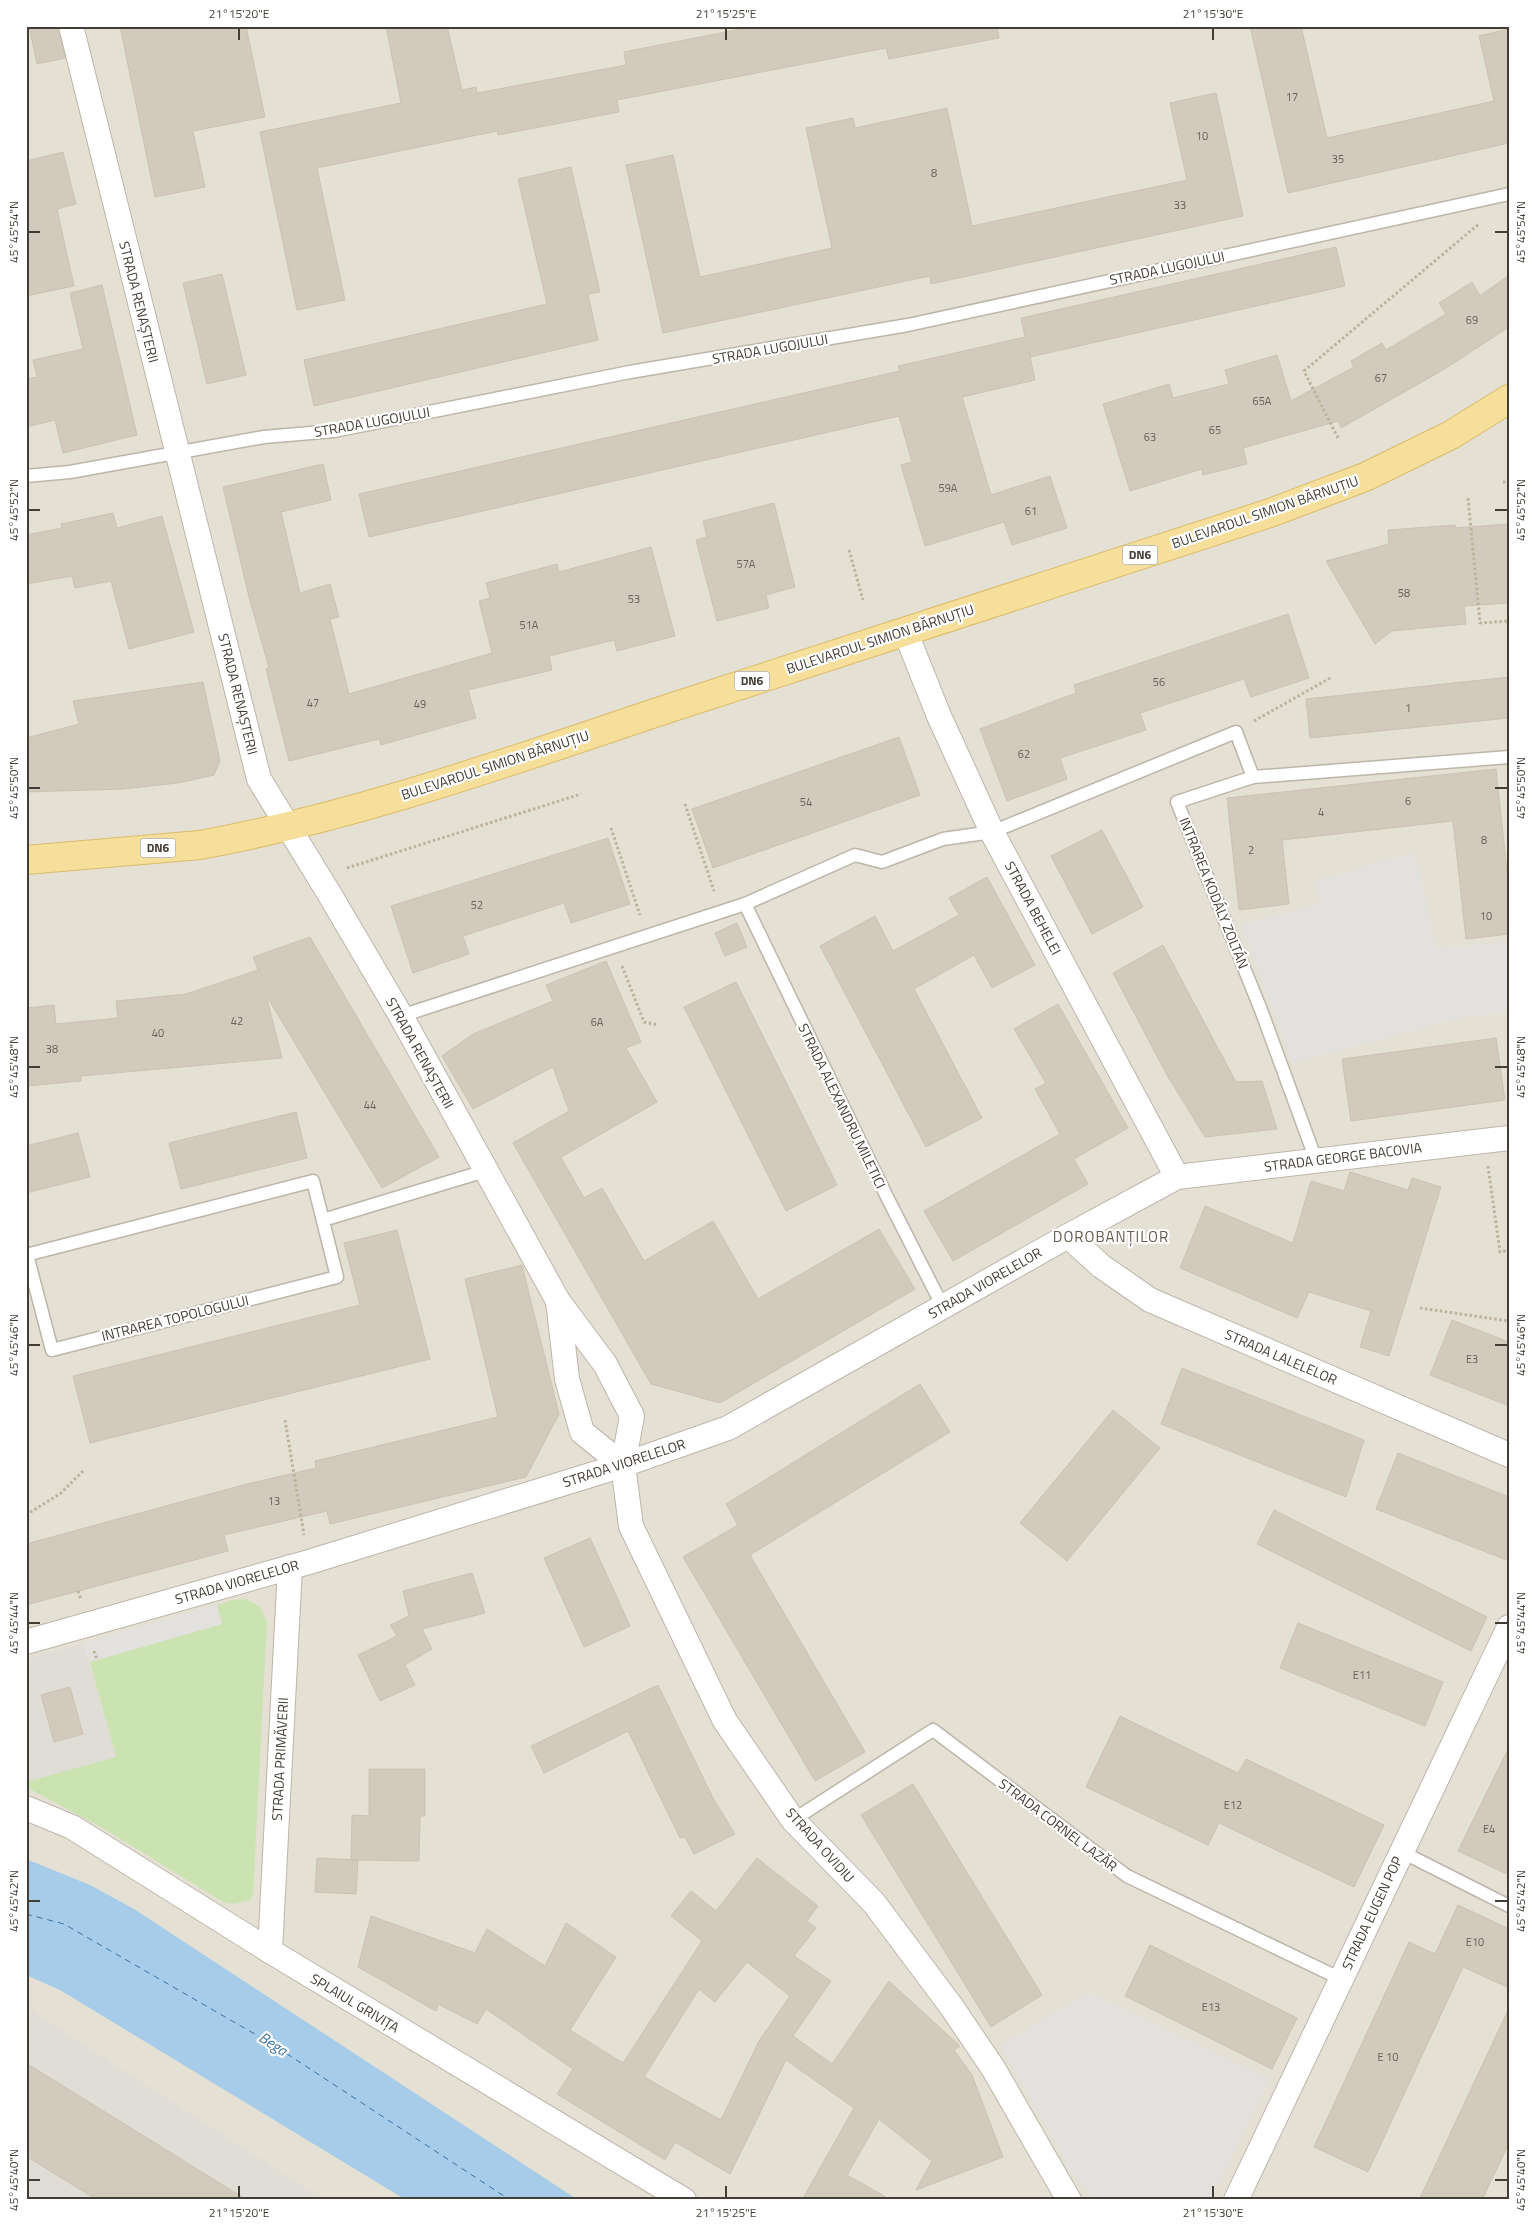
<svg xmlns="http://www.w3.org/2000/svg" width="1535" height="2226" font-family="'Titillium Web',sans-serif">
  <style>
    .residential { fill: #e5e0d4 }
    .industrial { fill: #e0ddd7 }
    .green { fill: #cbe3b1 }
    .parking { fill: #e2e1dd }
    .water { fill: #a6ccea }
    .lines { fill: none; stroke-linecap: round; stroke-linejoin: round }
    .ferry { stroke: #3773a6; stroke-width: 1; stroke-dasharray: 6 5; stroke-linecap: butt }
    .building { fill: #d2cabc; stroke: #ccc2b0; fill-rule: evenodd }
    .service-casing { stroke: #bcb6a9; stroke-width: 15 }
    .minor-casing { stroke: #bcb6a9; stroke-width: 26 }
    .primary-casing { stroke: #dabc6b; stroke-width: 30 }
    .path { stroke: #bdb29b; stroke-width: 3; stroke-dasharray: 2.5 2.5; stroke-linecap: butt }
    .service { stroke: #fff; stroke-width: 12 }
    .minor { stroke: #fff; stroke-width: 24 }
    .primary { stroke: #f6df9a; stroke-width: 28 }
    .ticks { fill: none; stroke: #433e35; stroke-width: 2 }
    .labels { text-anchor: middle; stroke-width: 4.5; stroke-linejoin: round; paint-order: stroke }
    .number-label { font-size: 11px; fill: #676157 }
    .shield { fill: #fff; stroke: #7b7872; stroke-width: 1 }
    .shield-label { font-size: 12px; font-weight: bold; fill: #433e35 }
    .street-label { font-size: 14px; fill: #433e35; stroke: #fff }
    .neighbourhood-label { font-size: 15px; letter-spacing: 1px; fill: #655d4e; stroke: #fff }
    .water-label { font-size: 15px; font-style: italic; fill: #3773a6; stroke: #fff }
    .neatline { fill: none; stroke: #433e35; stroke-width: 2 }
    .ticks-label { font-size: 12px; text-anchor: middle; fill: #433e35 }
  </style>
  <rect width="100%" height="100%" fill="#f1eee6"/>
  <rect class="residential" x="26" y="26" width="1483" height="2174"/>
  <g class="industrial">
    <polygon points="84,1643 116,1757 26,1782 26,1659"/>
    <polygon points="26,2007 324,2200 26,2200"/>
  </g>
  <polygon class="green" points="246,1599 260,1607 267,1622 253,1894 250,1900 234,1904 223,1902 101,1827 26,1787 26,1782 116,1757 90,1662 222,1624 217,1605 232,1600"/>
  <g class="parking">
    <polygon points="1415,852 1437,948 1509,941 1509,1013 1461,1018 1292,1063 1241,925 1320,903 1314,881"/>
    <polygon points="217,1605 222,1624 90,1662 84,1643"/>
    <polygon points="1089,1992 1270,2079 1211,2200 1094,2200 1074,2176 1000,2046"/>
  </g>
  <polygon class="water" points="26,1859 90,1885 134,1909 578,2200 406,2200 60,1990 26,1975"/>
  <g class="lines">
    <polyline class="ferry" points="26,1914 64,1924 272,2044 510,2200"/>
  </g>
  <g class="building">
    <polygon points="29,26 58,26 65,58 37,64"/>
    <polygon points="120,26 246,26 265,117 193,131 205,187 155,197"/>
    <polygon points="386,26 447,26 462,90 476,87 477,93 626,65 624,52 756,26 997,26 999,38 889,59 886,48 617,100 619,112 498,135 497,131 317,168 345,300 297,310 260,132 401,103"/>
    <polygon points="1250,26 1301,26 1327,138 1494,101 1479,36 1509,29 1509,143 1288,193"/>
    <polygon points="1216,93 1243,216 931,284 930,276 663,333 626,165 673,155 700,277 832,248 806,128 853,118 855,128 947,108 972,226 1187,180 1170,103"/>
    <polygon points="63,152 76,204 57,209 74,286 26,296 26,161"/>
    <polygon points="571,167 600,292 588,294 598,340 314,406 304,360 547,304 518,179"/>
    <polygon points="1336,247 1345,286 1030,357 1029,352 1035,380 962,397 991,495 1050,476 1067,528 1012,545 1004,522 925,546 901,465 912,462 899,416 369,537 359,494 900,371 898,366 1025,337 1021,318"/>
    <polygon points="222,274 246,375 207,384 183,283"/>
    <polygon points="1509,275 1509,327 1443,370 1341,428 1338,421 1243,448 1247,464 1203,475 1202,469 1130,491 1103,404 1169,384 1173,398 1229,384 1225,370 1277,355 1291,401 1354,367 1351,361 1382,343 1386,350 1446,314 1439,303 1472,282 1480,296"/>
    <polygon points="102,285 137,435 63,453 55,420 26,427 26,379 37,377 33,360 83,349 70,293"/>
    <polygon points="323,464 331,500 281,512 300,593 330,584 339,617 330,619 349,694 492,653 479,601 490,598 486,583 557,564 559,572 651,547 675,636 617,651 614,640 549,656 552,670 468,690 476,718 381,745 379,739 289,761 266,669 269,668 249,597 223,487"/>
    <polygon points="774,503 795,587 766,595 769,608 717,621 696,540 707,537 703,521"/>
    <polygon points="113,513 117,528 162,516 194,632 129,649 111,581 75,588 72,576 26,584 26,535 62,528 61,524"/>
    <polygon points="1509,524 1509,603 1464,606 1466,624 1392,631 1375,644 1326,561 1389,544 1388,530 1455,525 1455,528"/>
    <polygon points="1288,614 1309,678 1251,697 1244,679 1140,713 1146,730 1060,758 1067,779 1007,801 980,729 1076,693 1074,685"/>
    <polygon points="1509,677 1509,718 1310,738 1306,699"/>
    <polygon points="203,682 220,761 214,775 178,783 123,789 26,792 26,738 79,724 73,701"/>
    <polygon points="899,737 920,795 713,868 692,809"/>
    <polygon points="1496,769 1509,889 1509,934 1466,939 1453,821 1282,840 1289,904 1239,910 1227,798"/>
    <polygon points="1102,830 1143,907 1092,934 1051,856"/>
    <polygon points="608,838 630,904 571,923 564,903 463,936 469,954 413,973 391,906"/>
    <polygon points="987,877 1035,965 992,988 974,955 914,989 982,1118 926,1147 820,946 875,916 893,951 959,915 949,898"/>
    <polygon points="737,923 747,947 725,956 715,933"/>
    <polygon points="310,937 439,1157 382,1188 266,995 282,1058 81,1076 81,1081 27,1086 26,1008 54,1005 56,1024 118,1018 116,1001 186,994 258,970 253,957"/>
    <polygon points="1163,945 1236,1082 1262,1081 1277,1129 1205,1137 1167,1075 1113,973"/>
    <polygon points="606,961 641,1042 626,1048 657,1102 561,1157 584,1198 602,1188 644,1261 713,1221 758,1299 879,1229 915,1289 720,1403 651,1384 513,1143 569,1111 553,1067 473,1109 442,1056 473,1034 553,1001 546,985"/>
    <polygon points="736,982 837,1185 786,1211 684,1007"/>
    <polygon points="1058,1004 1128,1128 1074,1159 1088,1184 953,1261 924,1211 1060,1134 1035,1089 1046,1083 1014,1029"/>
    <polygon points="1496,1038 1505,1100 1351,1121 1342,1059"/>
    <polygon points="296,1112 307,1158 181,1189 169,1143"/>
    <polygon points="78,1133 90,1177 26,1193 26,1146"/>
    <polygon points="1350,1172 1408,1190 1412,1178 1441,1187 1389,1356 1360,1347 1371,1311 1309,1292 1297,1318 1180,1268 1205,1206 1293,1243 1311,1181 1344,1191"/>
    <polygon points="397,1230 430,1359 90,1443 73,1376 360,1305 344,1243"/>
    <polygon points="522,1265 559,1414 526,1477 330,1524 327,1511 224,1535 228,1551 26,1605 26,1544 243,1485 316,1468 315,1461 498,1417 465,1279"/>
    <polygon points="1452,1320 1509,1342 1509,1406 1430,1375"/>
    <polygon points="1182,1368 1364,1440 1346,1497 1161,1424"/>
    <polygon points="920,1384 950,1432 750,1555 865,1752 815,1781 683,1557 738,1525 726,1504"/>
    <polygon points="1113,1410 1160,1448 1067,1561 1020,1523"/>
    <polygon points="1398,1453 1509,1497 1509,1561 1376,1509"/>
    <polygon points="1274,1510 1487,1617 1471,1651 1257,1544"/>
    <polygon points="590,1538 630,1626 584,1647 544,1558"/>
    <polygon points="472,1573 485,1613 422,1629 432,1649 405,1665 415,1685 380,1701 358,1655 397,1636 390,1625 409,1616 403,1591"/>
    <polygon points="1298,1623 1443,1682 1425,1726 1280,1668"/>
    <polygon points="658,1685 713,1798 735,1834 694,1854 685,1837 680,1838 628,1731 544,1773 531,1746"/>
    <polygon points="70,1687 83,1734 54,1742 41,1695"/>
    <polygon points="1120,1716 1238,1773 1246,1759 1384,1825 1354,1887 1219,1823 1208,1845 1086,1787"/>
    <polygon points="1509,1747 1509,1875 1458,1851"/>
    <polygon points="369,1769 425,1769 425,1816 420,1816 419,1861 351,1860 352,1815 369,1816"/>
    <polygon points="913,1784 1042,1995 991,2027 861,1815"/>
    <polygon points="317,1858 358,1860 356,1894 315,1892"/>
    <path d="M757 1858 818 1906 807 1921 816 1928 794 1956 831 1981 793 2036 832 2064 889 1981 960 2046 954 2050 972 2075 1003 2157 916 2190 932 2161 879 2119 847 2175 891 2200H802L854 2108 786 2060 730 2174 675 2142 665 2160 557 2094 573 2069 486 2009 477 2024 438 2004 436 2011 358 1967 371 1916 475 1953 487 1929 545 1966 566 1923 616 1957 570 2030 623 2063 702 1941 671 1916 691 1891 716 1911ZM747 1962 790 1996 759 2041 721 2120 644 2077 699 1989 715 2002Z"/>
    <polygon points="1458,1905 1509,1929 1509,1988 1463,1967 1368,2172 1314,2147 1409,1942 1435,1954"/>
    <polygon points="1150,1945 1297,2018 1272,2069 1125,1996"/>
    <polygon points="1509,2008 1509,2143 1482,2200 1419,2200"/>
    <polygon points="26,2063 247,2200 97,2200 26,2156"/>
  </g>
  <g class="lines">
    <g class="service-casing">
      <g id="service">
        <polyline points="26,476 70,472 264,437 334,431 630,372 908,325 1509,194"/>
        <polyline points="745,904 887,1197 943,1307"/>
        <polyline points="401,1016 745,904 855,855 882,862 943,839 992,832 1236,732 1253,777"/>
        <polyline points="1316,1160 1261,1010 1177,802 1253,777 1509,757"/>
        <polyline points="323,1220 485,1171"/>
        <polyline points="26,1255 313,1181 337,1277 52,1350 27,1255"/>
        <polyline points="793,1820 933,1730 1127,1876 1341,1979"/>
        <polyline points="1402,1852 1509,1906"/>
      </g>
    </g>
    <g class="minor-casing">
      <g id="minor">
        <polyline points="71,26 259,779 330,895 401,1016 558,1301 605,1364 632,1416 623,1465 631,1526 725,1721 793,1820 874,1903 951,2006 993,2068 1069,2200"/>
        <polyline points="905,631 939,716 992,832 1177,1177"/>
        <polyline points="1068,1236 1101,1266 1150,1300 1509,1455"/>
        <polyline points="558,1301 567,1379 582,1432 623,1465"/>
        <polyline points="26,1642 309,1562 623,1465 728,1428 1068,1236 1177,1177 1509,1138"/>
        <polyline points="26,1808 72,1827 270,1951 684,2200"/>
        <polyline points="270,1951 290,1567"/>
        <polyline points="1236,2200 1509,1627"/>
      </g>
    </g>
    <g class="primary-casing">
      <path id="primary" d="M26 860 200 845C363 815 519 758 676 706 874 641 1072 577 1270 513L1365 477 1451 435 1509 399"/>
    </g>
    <g class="path">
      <polyline points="1338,438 1304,371 1480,223"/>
      <polyline points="1503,482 1509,482"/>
      <polyline points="1468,498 1480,623 1509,621"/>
      <polyline points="849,550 863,600"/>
      <polyline points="1254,721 1332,677"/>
      <polyline points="685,804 714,891"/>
      <polyline points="611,828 640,915"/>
      <polyline points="347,868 581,794"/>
      <polyline points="622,966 644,1022 658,1025"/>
      <polyline points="1488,1166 1500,1252 1509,1250"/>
      <polyline points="1420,1308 1509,1321"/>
      <polyline points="285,1420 304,1535"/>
      <polyline points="26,1515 61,1493 83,1471"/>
      <polyline points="78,1591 81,1600"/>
      <polyline points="94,1651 97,1660"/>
    </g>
    <use href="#service" class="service"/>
    <use href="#minor" class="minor"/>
    <use href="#primary" class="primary"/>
  </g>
  <path class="ticks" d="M239 28V40M726 28V40M1213 28V40M28 232H40M1495 232H1508M28 510H40M1495 510H1508M28 788H40M1495 788H1508M28 1067H40M1495 1067H1508M28 1345H40M1495 1345H1508M28 1623H40M1495 1623H1508M28 1901H40M1495 1901H1508M28 2180H40M1495 2180H1508M239 2186V2198M726 2186V2198M1213 2186V2198"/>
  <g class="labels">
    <g class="number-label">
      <text x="1292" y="101">17</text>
      <text x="1202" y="140">10</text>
      <text x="1338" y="163">35</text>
      <text x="934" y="177">8</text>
      <text x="1180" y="209">33</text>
      <text x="1472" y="324">69</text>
      <text x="1381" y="382">67</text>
      <text x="1262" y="405">65A</text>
      <text x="1215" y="434">65</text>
      <text x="1150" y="441">63</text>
      <text x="948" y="492">59A</text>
      <text x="1031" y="515">61</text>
      <text x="746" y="568">57A</text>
      <text x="1404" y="597">58</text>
      <text x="634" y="603">53</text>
      <text x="529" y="629">51A</text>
      <text x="1159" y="686">56</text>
      <text x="313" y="707">47</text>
      <text x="420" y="708">49</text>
      <text x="1408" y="712">1</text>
      <text x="1024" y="758">62</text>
      <text x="1408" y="805">6</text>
      <text x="806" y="806">54</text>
      <text x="1321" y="816">4</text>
      <text x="1484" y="844">8</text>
      <text x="1251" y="854">2</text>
      <text x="477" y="909">52</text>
      <text x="1486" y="920">10</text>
      <text x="237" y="1025">42</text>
      <text x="597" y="1026">6A</text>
      <text x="158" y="1037">40</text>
      <text x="52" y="1053">38</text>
      <text x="370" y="1109">44</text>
      <text x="1472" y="1363">E3</text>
      <text x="274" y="1505">13</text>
      <text x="1362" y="1679">E11</text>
      <text x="1233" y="1809">E12</text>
      <text x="1489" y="1833">E4</text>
      <text x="1475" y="1946">E10</text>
      <text x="1211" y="2011">E13</text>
      <text x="1388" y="2061">E 10</text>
    </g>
    <g class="shield">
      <rect x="1122.5" y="545.5" width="35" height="19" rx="4"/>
      <rect x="734.5" y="671.5" width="35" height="19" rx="4"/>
      <rect x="140.5" y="838.5" width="35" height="19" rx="4"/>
    </g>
    <g class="shield-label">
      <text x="1140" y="559">DN6</text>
      <text x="752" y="685">DN6</text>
      <text x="158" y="852">DN6</text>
    </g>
    <g class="street-label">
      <text transform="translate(1167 268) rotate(-12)" y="5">STRADA LUGOJULUI</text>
      <text transform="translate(139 302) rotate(76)" y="5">STRADA RENAȘTERII</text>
      <text transform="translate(770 349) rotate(-10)" y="5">STRADA LUGOJULUI</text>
      <text transform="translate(372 422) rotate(-10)" y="5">STRADA LUGOJULUI</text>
      <text transform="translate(1265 512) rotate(-19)" y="5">BULEVARDUL SIMION BĂRNUȚIU</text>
      <text transform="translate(880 639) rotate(-18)" y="5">BULEVARDUL SIMION BĂRNUȚIU</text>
      <text transform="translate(238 694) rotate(76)" y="5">STRADA RENAȘTERII</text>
      <text transform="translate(495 765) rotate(-18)" y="5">BULEVARDUL SIMION BĂRNUȚIU</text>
      <text transform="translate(1214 893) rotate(68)" y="5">INTRAREA KODÁLY ZOLTÁN</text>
      <text transform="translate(1033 908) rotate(62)" y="5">STRADA BEHELEI</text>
      <text transform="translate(420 1053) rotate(61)" y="5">STRADA RENAȘTERII</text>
      <text transform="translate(842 1106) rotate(64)" y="5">STRADA ALEXANDRU MILETICI</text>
      <text transform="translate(1343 1157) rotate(-7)" y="5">STRADA GEORGE BACOVIA</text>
      <text transform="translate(985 1283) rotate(-30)" y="5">STRADA VIORELELOR</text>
      <text transform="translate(175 1318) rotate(-14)" y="5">INTRAREA TOPOLOGULUI</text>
      <text transform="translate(1281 1357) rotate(23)" y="5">STRADA LALELELOR</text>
      <text transform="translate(624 1463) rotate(-18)" y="5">STRADA VIORELELOR</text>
      <text transform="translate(237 1582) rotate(-16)" y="5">STRADA VIORELELOR</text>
      <text transform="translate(280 1759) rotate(-87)" y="5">STRADA PRIMĂVERII</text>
      <text transform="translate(1058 1825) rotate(37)" y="5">STRADA CORNEL LAZĂR</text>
      <text transform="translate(820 1845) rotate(48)" y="5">STRADA OVIDIU</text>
      <text transform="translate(1372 1913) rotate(-65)" y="5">STRADA EUGEN POP</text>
      <text transform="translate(355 2003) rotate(31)" y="5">SPLAIUL GRIVIȚA</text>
    </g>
    <g class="neighbourhood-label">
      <text x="1111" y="1242">DOROBANȚILOR</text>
    </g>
    <g class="water-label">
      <text transform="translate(273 2044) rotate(33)" y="5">Bega</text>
    </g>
  </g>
  <rect width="1535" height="2226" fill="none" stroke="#ffffff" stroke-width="55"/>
  <rect x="28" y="28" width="1480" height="2170" class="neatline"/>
  <g class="ticks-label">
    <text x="239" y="18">21°15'20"E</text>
    <text x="726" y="18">21°15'25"E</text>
    <text x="1213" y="18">21°15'30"E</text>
    <text transform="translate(14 232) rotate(-90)" y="4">45°45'54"N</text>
    <text transform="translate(1521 232) rotate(-90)" y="4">45°45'54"N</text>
    <text transform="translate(14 510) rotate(-90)" y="4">45°45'52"N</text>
    <text transform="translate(1521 510) rotate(-90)" y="4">45°45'52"N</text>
    <text transform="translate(14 788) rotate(-90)" y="4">45°45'50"N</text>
    <text transform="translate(1521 788) rotate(-90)" y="4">45°45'50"N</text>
    <text transform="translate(14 1067) rotate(-90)" y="4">45°45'48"N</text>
    <text transform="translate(1521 1067) rotate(-90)" y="4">45°45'48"N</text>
    <text transform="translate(14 1345) rotate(-90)" y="4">45°45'46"N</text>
    <text transform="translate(1521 1345) rotate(-90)" y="4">45°45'46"N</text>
    <text transform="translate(14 1623) rotate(-90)" y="4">45°45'44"N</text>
    <text transform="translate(1521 1623) rotate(-90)" y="4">45°45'44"N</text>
    <text transform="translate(14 1901) rotate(-90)" y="4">45°45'42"N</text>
    <text transform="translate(1521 1901) rotate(-90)" y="4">45°45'42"N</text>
    <text transform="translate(14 2180) rotate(-90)" y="4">45°45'40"N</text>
    <text transform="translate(1521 2180) rotate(-90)" y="4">45°45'40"N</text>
    <text x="239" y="2217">21°15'20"E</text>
    <text x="726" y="2217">21°15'25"E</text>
    <text x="1213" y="2217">21°15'30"E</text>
  </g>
</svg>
